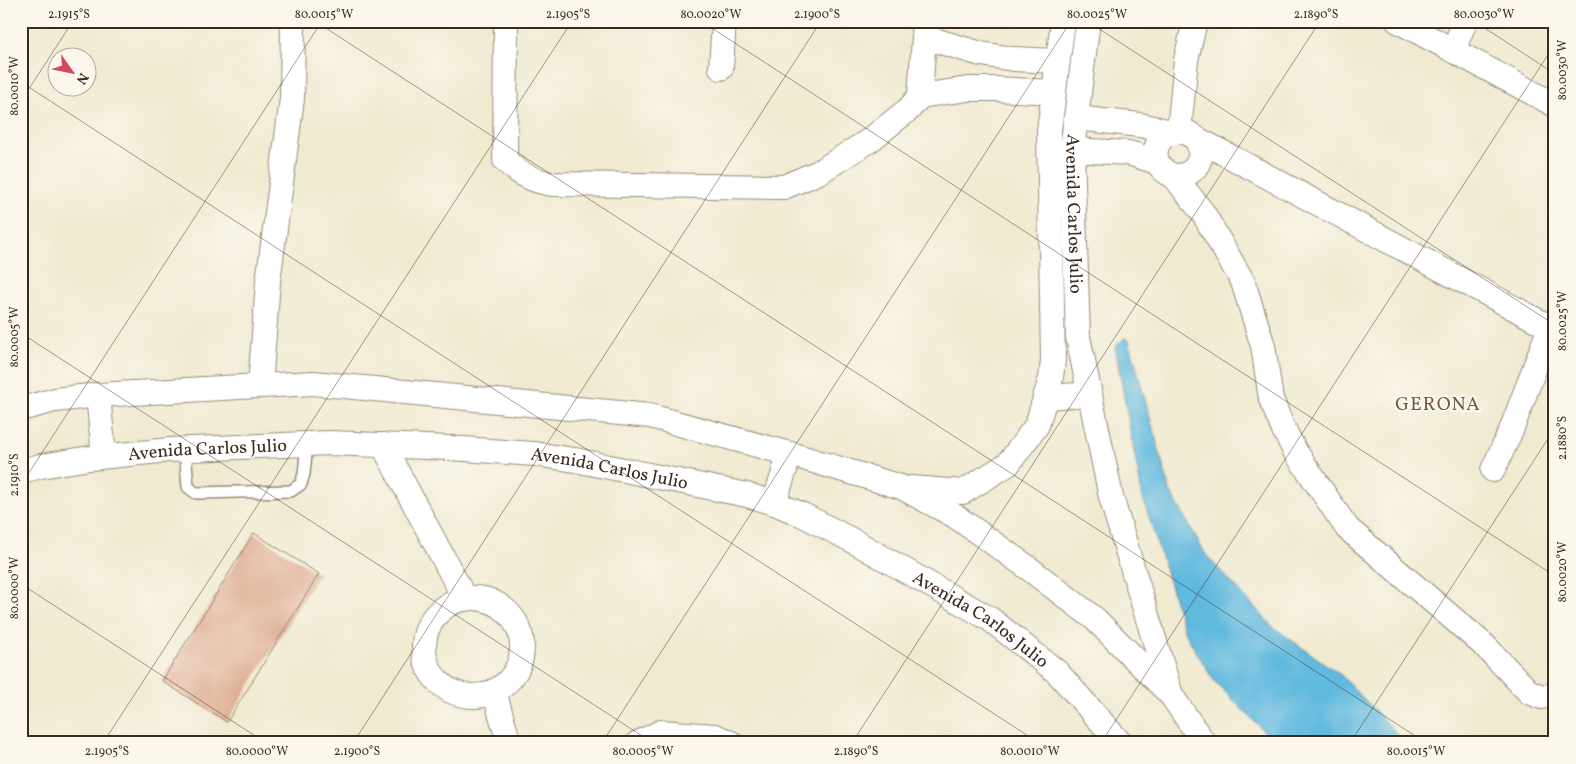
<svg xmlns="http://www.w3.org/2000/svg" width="1576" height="764" font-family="Vollkorn,serif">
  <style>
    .water { fill: #60b9de; stroke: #4e727e }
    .building { fill: #deaf95 }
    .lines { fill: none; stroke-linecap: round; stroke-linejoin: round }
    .lane-casing { stroke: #968a78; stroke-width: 14 }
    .street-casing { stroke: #968a78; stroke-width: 26 }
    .lane { stroke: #fff; stroke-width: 11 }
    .street { stroke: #fff; stroke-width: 24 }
    .ticks { fill: none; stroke: #3b2a1e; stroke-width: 1; stroke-opacity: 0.45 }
    .labels { text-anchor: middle; stroke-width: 4.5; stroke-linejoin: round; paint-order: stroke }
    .street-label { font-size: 18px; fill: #3b2a1e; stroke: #fbf7ec }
    .neighbourhood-label { font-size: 19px; letter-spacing: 1px; fill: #745948; stroke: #fbf7ec }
    .neatline { fill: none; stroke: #3b2a1e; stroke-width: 2 }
    .ticks-label { font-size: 12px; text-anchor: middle; fill: #3b2a1e }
  </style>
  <rect width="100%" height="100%" fill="#fbf7ec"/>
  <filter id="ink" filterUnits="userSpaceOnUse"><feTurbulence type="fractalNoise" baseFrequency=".02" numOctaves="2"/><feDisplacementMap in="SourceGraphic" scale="10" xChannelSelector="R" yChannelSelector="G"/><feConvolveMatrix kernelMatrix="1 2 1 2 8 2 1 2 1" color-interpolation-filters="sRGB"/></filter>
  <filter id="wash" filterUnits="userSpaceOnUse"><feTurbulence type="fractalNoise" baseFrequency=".0096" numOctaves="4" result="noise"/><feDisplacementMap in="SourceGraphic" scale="20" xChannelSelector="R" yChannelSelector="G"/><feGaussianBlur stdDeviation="1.12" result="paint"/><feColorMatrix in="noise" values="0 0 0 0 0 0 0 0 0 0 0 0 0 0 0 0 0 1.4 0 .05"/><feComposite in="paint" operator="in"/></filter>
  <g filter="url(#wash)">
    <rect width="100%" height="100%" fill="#f0ead1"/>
    <polygon class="water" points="1124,338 1129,340 1170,491 1206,555 1273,627 1341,675 1406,743 1276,743 1214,681 1185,633 1142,495 1115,347"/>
    <g id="blocks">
      <polygon class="building" points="254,533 319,574 227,722 162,681"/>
    </g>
  </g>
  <g filter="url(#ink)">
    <use href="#blocks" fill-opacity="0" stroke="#968a78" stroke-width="1"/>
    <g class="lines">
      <g class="lane-casing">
        <polyline id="lane" points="185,449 188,487 196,493 291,491 301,484 304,474 307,444"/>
      </g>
      <g class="street-casing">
        <g id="street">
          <path d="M506 21 505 160C518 174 533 181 552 184L784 187 819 172 870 140 909 109 920 96 924 37 923 21"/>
          <path id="s1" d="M1088 21 1072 150 1078 337 1111 497 1171 695 1204 743"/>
          <polyline points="1398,21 1555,105"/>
          <polyline points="924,37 981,54 1013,59 1057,61"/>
          <polyline points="1453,51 1465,21"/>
          <polyline points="721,68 724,21"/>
          <polyline points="920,96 968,89 996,89 1054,92"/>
          <polyline points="1076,118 1140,125 1172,132"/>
          <polyline points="1179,131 1186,60 1195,21"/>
          <polyline points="1188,134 1555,330"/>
          <polyline points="1072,150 1129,153 1157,162"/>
          <path d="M1174 176C1211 177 1207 126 1175 132 1168 133 1162 137 1159 142 1150 157 1160 171 1174 176L1203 213 1243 282 1263 346 1271 399 1282 426 1295 451 1347 528 1485 646 1529 692 1542 697 1555 695"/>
          <polyline points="260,386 268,282 292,99 293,21"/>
          <polyline points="98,395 104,456"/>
          <polyline points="1045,397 1077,395 1089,391"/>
          <polyline points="21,409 55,400 98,395 313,383 650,416 790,454 901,487 955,516 1027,567 1095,619 1171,695"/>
          <polyline points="383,445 465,599"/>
          <polyline points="1493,470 1512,428 1550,327"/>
          <path id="s2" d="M21 471 41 466 90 458 169 450 330 443 450 448 535 454 575 460 747 495 774 503 803 515 857 543 990 619 1057 672 1120 743"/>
          <polyline points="911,488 963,492 1008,464 1037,425 1051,378 1053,360 1049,131 1063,21"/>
          <polyline points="774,503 790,454"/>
          <circle cx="473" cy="647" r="49"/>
          <polyline points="494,691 509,743"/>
          <polyline points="638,743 661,732 715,736 731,743"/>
        </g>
      </g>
      <use href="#lane" class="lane"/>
      <use href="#street" class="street"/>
    </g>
  </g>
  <path class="ticks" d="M315 21 1426 743M701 21 1555 576M1087 21 1555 325M1474 21 1555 74M21 82 1039 743M21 101 73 21M21 333 653 743M21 485 322 21M21 584 266 743M103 743 572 21M353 743 821 21M602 743 1071 21M852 743 1320 21M1101 743 1555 44M1350 743 1555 428"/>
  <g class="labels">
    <g class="street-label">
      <text dy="6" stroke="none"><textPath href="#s1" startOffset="194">Avenida Carlos Julio</textPath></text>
      <text dy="6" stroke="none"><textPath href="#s2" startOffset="188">Avenida Carlos Julio</textPath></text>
      <text dy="6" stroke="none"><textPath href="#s2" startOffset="592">Avenida Carlos Julio</textPath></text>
      <text dy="6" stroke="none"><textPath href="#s2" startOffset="998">Avenida Carlos Julio</textPath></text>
    </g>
    <g class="neighbourhood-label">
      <text x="1438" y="410">GERONA</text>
    </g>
  </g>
  <rect width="1576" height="764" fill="none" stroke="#fbf7ec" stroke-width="55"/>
  <g transform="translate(72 72) rotate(123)"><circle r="24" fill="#fbf7ec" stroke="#aea59a"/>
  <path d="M0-4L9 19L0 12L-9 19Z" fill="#d1495b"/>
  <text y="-8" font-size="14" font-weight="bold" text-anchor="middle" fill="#3b2a1e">N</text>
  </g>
  <rect x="28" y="28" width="1520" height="708" class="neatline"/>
  <g class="ticks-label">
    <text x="69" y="18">2.1915°S</text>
    <text x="324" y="18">80.0015°W</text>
    <text x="568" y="18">2.1905°S</text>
    <text x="711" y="18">80.0020°W</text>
    <text x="817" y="18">2.1900°S</text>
    <text x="1097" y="18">80.0025°W</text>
    <text x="1316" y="18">2.1890°S</text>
    <text x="1484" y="18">80.0030°W</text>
    <text transform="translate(1562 70) rotate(-90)" y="4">80.0030°W</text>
    <text transform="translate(14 86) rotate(-90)" y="4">80.0010°W</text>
    <text transform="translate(1562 321) rotate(-90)" y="4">80.0025°W</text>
    <text transform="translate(14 337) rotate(-90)" y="4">80.0005°W</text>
    <text transform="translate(1562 438) rotate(-90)" y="4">2.1880°S</text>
    <text transform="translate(14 475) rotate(-90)" y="4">2.1910°S</text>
    <text transform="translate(1562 572) rotate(-90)" y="4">80.0020°W</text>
    <text transform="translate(14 588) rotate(-90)" y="4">80.0000°W</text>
    <text x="107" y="755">2.1905°S</text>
    <text x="257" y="755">80.0000°W</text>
    <text x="357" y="755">2.1900°S</text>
    <text x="643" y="755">80.0005°W</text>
    <text x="856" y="755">2.1890°S</text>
    <text x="1030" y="755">80.0010°W</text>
    <text x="1416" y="755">80.0015°W</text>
  </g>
</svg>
